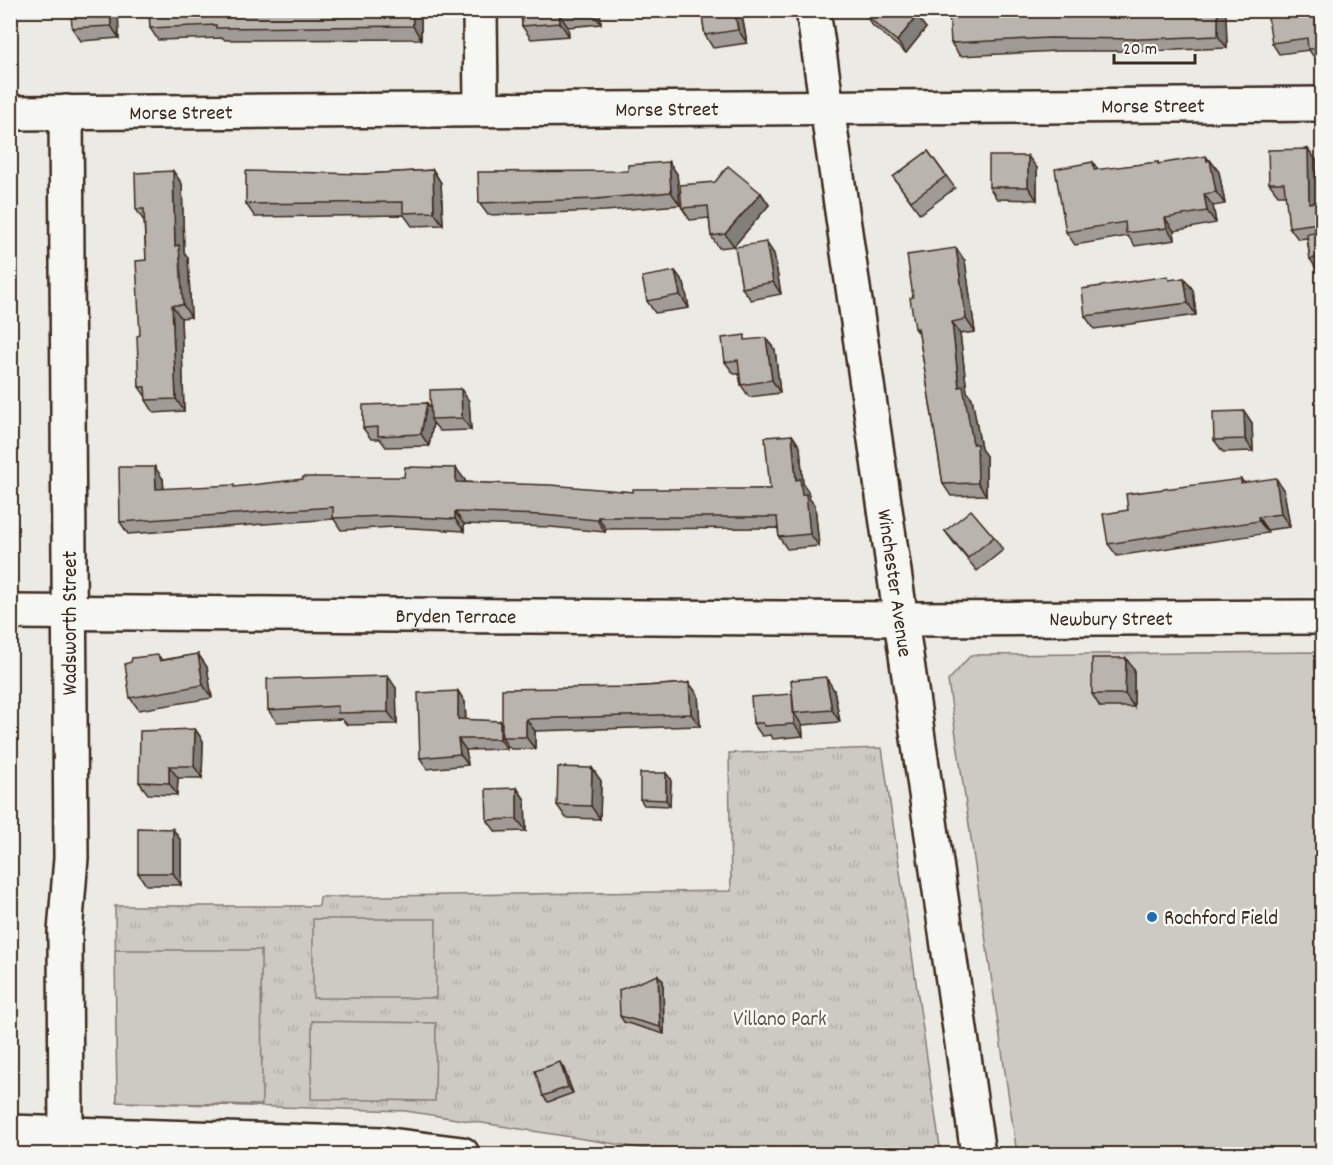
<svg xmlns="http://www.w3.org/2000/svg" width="1333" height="1165" font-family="Dekko,sans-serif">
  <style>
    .grass { fill: url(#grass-tufts); stroke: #847a71; stroke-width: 1.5 }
    .garden { fill: #cdcac4; stroke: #847a71; stroke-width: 1.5 }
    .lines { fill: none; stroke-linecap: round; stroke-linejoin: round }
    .minor-casing { stroke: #3b2a1e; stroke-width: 38 }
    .major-casing { stroke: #3b2a1e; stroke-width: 38 }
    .minor { stroke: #f6f6f2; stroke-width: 33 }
    .major { stroke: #f6f6f2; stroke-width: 33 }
    .wall { fill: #a09b96; stroke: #3b2a1e; stroke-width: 1.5 }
    .shaded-wall { fill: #827e7a; stroke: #3b2a1e; stroke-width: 1.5 }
    .building { fill: #bab4ae; stroke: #3b2a1e; stroke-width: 1.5 }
    .poi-dot { fill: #1f6fb2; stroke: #f6f6f2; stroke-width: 2 }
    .labels { text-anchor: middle; stroke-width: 5; stroke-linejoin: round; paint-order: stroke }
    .street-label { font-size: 21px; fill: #3b2a1e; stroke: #f6f6f2 }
    .poi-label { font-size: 21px; fill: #3b2a1e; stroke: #f6f6f2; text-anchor: start }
    .park-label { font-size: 21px; fill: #605248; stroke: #f6f6f2 }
  </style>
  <defs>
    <pattern id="grass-tufts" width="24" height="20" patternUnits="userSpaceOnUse" patternTransform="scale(1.5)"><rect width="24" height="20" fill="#cdcac4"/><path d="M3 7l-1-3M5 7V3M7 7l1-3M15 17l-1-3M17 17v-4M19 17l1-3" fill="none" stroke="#b1aea8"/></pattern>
  </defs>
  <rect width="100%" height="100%" fill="#ebeae5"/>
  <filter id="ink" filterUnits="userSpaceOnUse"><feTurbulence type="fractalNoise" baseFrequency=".0167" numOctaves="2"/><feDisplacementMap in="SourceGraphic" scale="12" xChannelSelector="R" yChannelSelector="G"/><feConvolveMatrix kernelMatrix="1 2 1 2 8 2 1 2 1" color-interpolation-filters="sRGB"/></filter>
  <g filter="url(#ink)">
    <polygon class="grass" points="882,748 941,1154 679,1154 406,1111 117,1102 115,906 319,906 320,897 731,891 729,753"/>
    <g class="garden">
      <polygon points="1322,652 1322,1154 1017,1154 948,681 971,655"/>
      <rect x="313" y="919" width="123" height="79"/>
      <polygon points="115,950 261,950 262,1105 117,1102"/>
      <polygon points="312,1021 436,1023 435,1101 311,1099"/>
    </g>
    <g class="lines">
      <g class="minor-casing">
        <g id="minor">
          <polyline points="480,10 481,108"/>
          <path id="s1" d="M813 10 978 1154"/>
          <path id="s2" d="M10 612 900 619 1322 617"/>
          <polyline points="10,1132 382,1144 462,1154"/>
          <polyline points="66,1134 65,932 71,858 66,112"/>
        </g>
      </g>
      <g class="major-casing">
        <g id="major">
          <path id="s3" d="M10 113 1322 104"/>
        </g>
      </g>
      <use href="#minor" class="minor"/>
      <use href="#major" class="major"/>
    </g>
    <g class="wall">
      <polygon points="10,10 16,44 10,44"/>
      <polygon points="118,10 119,38 81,41 72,28"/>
      <polygon points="149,10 421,10 421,39 225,40 223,38 158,40 150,28"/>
      <polygon points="521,10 600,10 601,24 568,27 569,36 531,39 522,26"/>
      <polygon points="701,10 741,10 747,43 713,48 705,35"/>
      <polygon points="1323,10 1323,59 1316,60 1309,50 1279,54 1272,43 1293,13"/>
      <polygon points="864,14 926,28 906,53 873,26"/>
      <polygon points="1226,16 1227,48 1151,51 1057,51 960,56 951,43"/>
      <polygon points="1308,149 1317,161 1318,204 1323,211 1323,272 1322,270 1318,271 1310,259 1307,238 1298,239 1289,227 1286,195 1278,195 1269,183"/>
      <polygon points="928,151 955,188 920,214 893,177"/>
      <polygon points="1210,160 1219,172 1225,204 1213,206 1216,223 1174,231 1175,240 1135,246 1128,236 1075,245 1066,232 1093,162 1098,170 1158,162 1159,164"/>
      <polygon points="669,162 677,174 680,205 605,211 488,215 479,203"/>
      <polygon points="1037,168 1037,200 997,199 989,187"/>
      <polygon points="433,170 441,183 443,225 412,226 404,215 255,217 246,204 364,174"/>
      <polygon points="173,171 182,184 184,252 188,258 191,317 181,318 184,411 154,413 146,400 146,397 139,387 140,335 146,260 144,221 136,209"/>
      <polygon points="761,193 769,205 734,246 719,248 711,236 709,218 690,220 682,208"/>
      <polygon points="766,242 774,254 781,294 751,300 742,288"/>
      <polygon points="965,261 975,332 960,334 967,392 972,398 981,449 986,456 986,495 951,496 943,484 919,334 915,328"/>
      <polygon points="675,271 684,283 689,308 655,313 647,301"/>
      <polygon points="1184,278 1193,290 1196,315 1094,329 1085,316 1171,280"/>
      <polygon points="748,340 775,350 780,393 749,397 741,385 739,374 734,374 725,362"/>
      <polygon points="469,401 471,430 440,431 433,423 429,446 386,447 380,439 371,439 363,428 427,403 431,409"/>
      <polygon points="1244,411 1252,423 1253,451 1223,452 1214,440"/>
      <polygon points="792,435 800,447 803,484 808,491 809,498 815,506 819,546 787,549 779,537 778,528 606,529 605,532 550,527 464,524 464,531 394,527 341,530 334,519 128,534 120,522 163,479 164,489 465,480 465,482 633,492 770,489"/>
      <polygon points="1241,479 1244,483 1284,491 1290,527 1267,530 1268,533 1117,556 1108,544 1128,510"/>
      <polygon points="945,531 994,537 1003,550 977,571 954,543"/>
      <polygon points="198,654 207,667 212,698 139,710 130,698 158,655 162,660"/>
      <polygon points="1134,670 1134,707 1100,707 1092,694"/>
      <polygon points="689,683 698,695 700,726 535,731 535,749 511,749 507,745 507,749 466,750 468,765 427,769 420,758 458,691 465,702 466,720 500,721 502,724 630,687"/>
      <polygon points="396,688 397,724 347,725 342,719 277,722 268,710"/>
      <polygon points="834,690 840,722 802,725 803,736 773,739 771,735 762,736 753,723"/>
      <polygon points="195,729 203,741 202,778 178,778 177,795 148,794 139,782"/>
      <polygon points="592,768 601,781 600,819 566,818 557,805"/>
      <polygon points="671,779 670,806 644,805 640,799"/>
      <polygon points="517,788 525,800 526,831 496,832 487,820"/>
      <polygon points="173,829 181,841 181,885 146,885 138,873"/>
      <polygon points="663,981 664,1034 624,1022 620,1016"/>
      <polygon points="564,1069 573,1093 548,1102 543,1096"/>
    </g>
    <g class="shaded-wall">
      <polygon points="10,10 15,10 16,44 10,35"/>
      <polygon points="110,10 118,10 119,38 111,26"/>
      <polygon points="412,10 421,10 421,39 413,26"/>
      <polygon points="592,10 600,10 601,24 592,12"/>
      <polygon points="734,10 741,10 747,43 738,30"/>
      <polygon points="1218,10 1223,10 1226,16 1227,48 1218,36"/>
      <polygon points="559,14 568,27 569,36 560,23"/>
      <polygon points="917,16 926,28 906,53 897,41"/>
      <polygon points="1308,149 1317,161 1318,204 1323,211 1323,228 1309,203"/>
      <polygon points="1028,156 1037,168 1037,200 1028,187"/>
      <polygon points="1206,156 1211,163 1210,160 1219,172 1225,204 1216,192"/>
      <polygon points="669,162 677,174 680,205 671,192"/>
      <polygon points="433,170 441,183 443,225 434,212"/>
      <polygon points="173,171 182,184 184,252 188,258 191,317 183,305 175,246"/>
      <polygon points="761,193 769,205 734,246 725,234"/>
      <polygon points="1204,194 1213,206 1216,223 1207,211"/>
      <polygon points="1165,218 1174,231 1175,240 1167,228"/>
      <polygon points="766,242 774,254 781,294 773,282"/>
      <polygon points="956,248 965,261 975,332 966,319"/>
      <polygon points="675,271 684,283 689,308 680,295"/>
      <polygon points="1184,278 1193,290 1196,315 1188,303"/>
      <polygon points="172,305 181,318 184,411 176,399"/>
      <polygon points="952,322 960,334 967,392 972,398 981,449 986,456 986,495 978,483 973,444 959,387"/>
      <polygon points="766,338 775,350 780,393 772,380"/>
      <polygon points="461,389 469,401 471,430 462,418"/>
      <polygon points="427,403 435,415 431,419 433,423 429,446 421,434"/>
      <polygon points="1244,411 1252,423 1253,451 1245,439"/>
      <polygon points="792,435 800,447 803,484 808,491 809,498 815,506 819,546 810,534 802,495 796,480"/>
      <polygon points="155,467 163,479 164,501 156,489"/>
      <polygon points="456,468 465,480 465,494 456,482"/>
      <polygon points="1276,478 1284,491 1290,527 1281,514"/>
      <polygon points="455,512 464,524 464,531 455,519"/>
      <polygon points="598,517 606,529 605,532 597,520"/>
      <polygon points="1258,517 1267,530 1268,533 1259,521"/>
      <polygon points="198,654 207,667 212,698 203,685"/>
      <polygon points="1126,658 1134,670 1134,707 1125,694"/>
      <polygon points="388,676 396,688 397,724 388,712"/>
      <polygon points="826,677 834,690 840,722 832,710"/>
      <polygon points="689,683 698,695 700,726 691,714"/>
      <polygon points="458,691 465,702 466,730 458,719"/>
      <polygon points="792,694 794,713 802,725 803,736 794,724"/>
      <polygon points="526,719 535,731 535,749 526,737"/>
      <polygon points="500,721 508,732 502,737 507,745 507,749 500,739"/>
      <polygon points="195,729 203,741 202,778 194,766"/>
      <polygon points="458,739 466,750 468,765 460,754"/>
      <polygon points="169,766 178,778 177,795 169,783"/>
      <polygon points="592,768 601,781 600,819 591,806"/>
      <polygon points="666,773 671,779 670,806 666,800"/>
      <polygon points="517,788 525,800 526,831 517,819"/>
      <polygon points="173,829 181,841 181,885 173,873"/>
      <polygon points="658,975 663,981 664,1034 660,1027"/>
      <polygon points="560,1062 564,1069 573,1093 568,1087"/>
    </g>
    <g class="building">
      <polygon points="71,10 110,10 111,26 72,28"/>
      <polygon points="149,10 412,10 413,26 216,28 216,25 150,28"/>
      <polygon points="521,10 592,10 592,12 559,14 560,23 522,26"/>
      <polygon points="701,10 734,10 738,30 705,35"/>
      <polygon points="867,10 910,10 917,16 897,41 864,14"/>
      <polygon points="965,10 1218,10 1218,36 1142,39 1049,38 951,43 949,12"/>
      <polygon points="1293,10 1323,10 1323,48 1308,49 1307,38 1272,43 1268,17 1293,13"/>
      <polygon points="1308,149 1309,203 1317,202 1319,223 1289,227 1284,183 1269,183 1268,150"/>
      <polygon points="928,151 946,176 911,201 893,177"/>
      <rect x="989" y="156" width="39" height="31"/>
      <polygon points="1206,156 1207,161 1210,160 1216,192 1204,194 1207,211 1165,218 1167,228 1126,233 1125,222 1066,232 1055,169 1093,162 1094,170 1158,162 1158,164"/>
      <polygon points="669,162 671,192 596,199 479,203 478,172 628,171 628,165"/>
      <polygon points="728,166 761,193 725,234 711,236 708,206 682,208 680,185 715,182"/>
      <polygon points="433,170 434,212 403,213 403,202 246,204 246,171 364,174"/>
      <polygon points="173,171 175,246 179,245 183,305 172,305 176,399 146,400 145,387 139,387 137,336 140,335 136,261 146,260 144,209 136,209 135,173"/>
      <polygon points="1323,232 1323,272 1321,257 1310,259 1307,234"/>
      <polygon points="766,242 773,282 742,288 735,247"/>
      <polygon points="956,248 966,319 952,322 959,387 963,386 973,444 977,444 978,483 943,484 918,328 915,328 910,298 913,297 907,255"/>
      <polygon points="675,271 680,295 647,301 642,277"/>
      <polygon points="1168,276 1169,280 1184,278 1188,303 1085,316 1082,289"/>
      <polygon points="745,335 745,340 766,338 772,380 741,385 738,360 725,362 722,338"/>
      <polygon points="461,389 462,418 431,419 430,390"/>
      <polygon points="427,403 421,434 378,436 378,427 363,428 363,405"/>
      <polygon points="1244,411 1245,439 1214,440 1213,412"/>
      <polygon points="792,435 796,480 800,479 802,495 806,494 810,534 779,537 777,517 598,517 597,520 542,515 455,512 455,519 386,516 333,518 333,507 120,522 119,467 155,467 156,489 234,485 234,487 303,479 303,477 404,477 405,467 456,468 456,482 550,485 633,492 633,489 770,489 765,437"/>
      <polygon points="1276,478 1281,514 1258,517 1259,521 1108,544 1103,514 1128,510 1126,494 1241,479 1241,483"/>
      <polygon points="971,510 994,537 968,558 945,531"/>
      <polygon points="198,654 203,685 130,698 125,664 131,662 132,658 158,655 160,661"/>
      <polygon points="1092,658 1126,658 1125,694 1092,694"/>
      <polygon points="388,676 388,712 338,713 338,706 268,710 267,679"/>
      <polygon points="826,677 832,710 794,713 791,680"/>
      <polygon points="689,683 691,714 526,719 526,737 502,737 502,689 630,687"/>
      <polygon points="458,691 458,719 500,721 500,739 458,739 460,754 420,758 418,693"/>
      <polygon points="792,694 794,724 765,726 763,723 753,723 751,697"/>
      <polygon points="195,729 194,766 169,766 169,783 139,782 140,731"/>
      <polygon points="558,767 592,768 591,806 557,805"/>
      <polygon points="640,773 666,773 666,800 640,799"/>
      <polygon points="517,788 517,819 487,820 486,789"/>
      <polygon points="138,828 173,829 173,873 138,873"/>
      <polygon points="658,975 660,1027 620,1016 619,990"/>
      <polygon points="560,1062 568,1087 543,1096 535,1071"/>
    </g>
  </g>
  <circle class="poi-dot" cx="1152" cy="917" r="6"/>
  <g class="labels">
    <g class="street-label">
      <text dy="7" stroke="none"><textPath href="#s3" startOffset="1143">Morse Street</textPath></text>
      <text dy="7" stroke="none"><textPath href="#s3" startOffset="657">Morse Street</textPath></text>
      <text dy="7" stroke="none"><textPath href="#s3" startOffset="171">Morse Street</textPath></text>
      <text dy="7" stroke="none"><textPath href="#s1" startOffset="579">Winchester Avenue</textPath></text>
      <text dy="7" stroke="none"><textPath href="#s2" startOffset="446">Bryden Terrace</textPath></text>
      <text dy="7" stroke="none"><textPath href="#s2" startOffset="1101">Newbury Street</textPath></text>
      <text transform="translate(69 623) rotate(-90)" y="7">Wadsworth Street</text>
    </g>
    <g class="poi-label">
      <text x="1164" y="924">Rochford Field</text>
    </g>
    <g class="park-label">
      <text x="780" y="1025">Villano Park</text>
    </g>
  </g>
  <rect width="1333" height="1165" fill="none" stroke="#f6f6f2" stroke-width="36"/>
  <rect x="18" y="18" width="1297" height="1129" fill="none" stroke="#3b2a1e" stroke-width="2" filter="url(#ink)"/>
  <path d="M1114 54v9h81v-9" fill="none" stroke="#3b2a1e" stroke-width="3"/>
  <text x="1123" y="54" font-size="18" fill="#3b2a1e" stroke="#f6f6f2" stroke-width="4.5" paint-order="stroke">20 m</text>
</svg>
